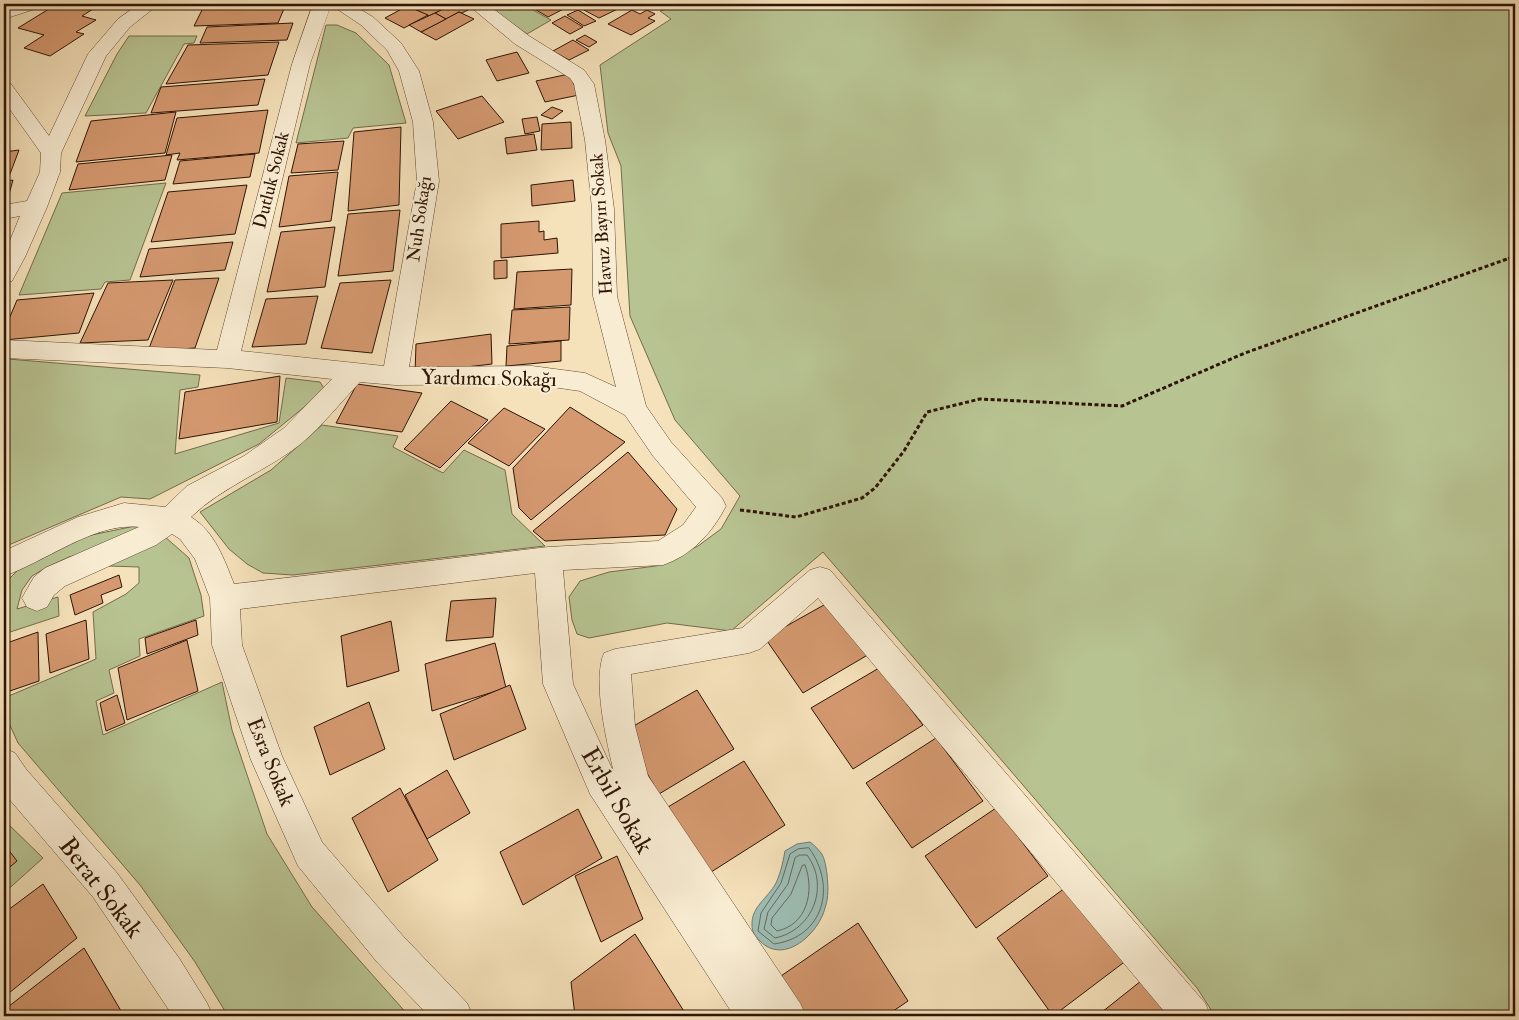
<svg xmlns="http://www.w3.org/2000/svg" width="1519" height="1020" font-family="'IM FELL Double Pica',serif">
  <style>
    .green { fill: #b8c392; stroke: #736c4b }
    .water { fill: #9dbdb4; stroke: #71796e }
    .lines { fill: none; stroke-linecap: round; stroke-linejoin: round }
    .shore { stroke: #66685c; stroke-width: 1 }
    .building { fill: #d59970; stroke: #2e1404 }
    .minor-casing { stroke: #604732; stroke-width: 1 }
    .path-far1 { stroke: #2e1404; stroke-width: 2.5; stroke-dasharray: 2.5 2; stroke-linecap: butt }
    .path { stroke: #2e1404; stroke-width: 3; stroke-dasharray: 4 2.5; stroke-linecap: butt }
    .minor { fill: #f8ecd2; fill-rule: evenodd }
    .labels { text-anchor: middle; stroke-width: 4.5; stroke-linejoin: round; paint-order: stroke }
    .far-street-label { font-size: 18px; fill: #2e1404; stroke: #f8ecd2 }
    .street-label { font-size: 21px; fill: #2e1404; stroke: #f8ecd2 }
    .near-street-label { font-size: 25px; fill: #2e1404; stroke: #f8ecd2 }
  </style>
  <rect width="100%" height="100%" fill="#f5e1ba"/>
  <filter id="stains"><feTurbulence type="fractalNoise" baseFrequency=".004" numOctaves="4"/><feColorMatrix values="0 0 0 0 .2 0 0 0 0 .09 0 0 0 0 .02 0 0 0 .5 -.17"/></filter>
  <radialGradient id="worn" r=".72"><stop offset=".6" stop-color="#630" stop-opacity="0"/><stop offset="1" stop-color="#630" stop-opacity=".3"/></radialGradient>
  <g class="green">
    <polygon points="489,4 530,4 526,6 551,20 527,34 500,15"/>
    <polygon points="680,4 1515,4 1515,1016 1215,1016 1197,988 823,552 731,631 667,623 589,638 577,634 572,620 569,597 580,581 609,572 656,566 698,546 721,529 740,496 675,420 630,316 621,166 608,133 600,65 671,19 660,11"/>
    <polygon points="326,25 337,25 356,33 389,65 406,123 353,128 348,138 296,143"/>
    <polygon points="129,36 197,36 194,43 184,44 146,113 85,116 117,54"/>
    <polygon points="166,183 130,280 105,282 101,289 19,295 62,193"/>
    <polygon points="8,359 200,375 198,387 180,390 175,454 279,423 286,378 320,382 325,390 259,444 150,499 121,497 4,547 4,360"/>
    <polygon points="322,425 398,436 393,447 443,473 464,450 505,470 512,514 545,546 293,575 263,573 247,564 229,549 200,512 271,470"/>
    <polygon points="135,526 151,528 134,539 69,557 47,567 32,576 22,590 17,609 58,597 59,616 4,634 4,584 22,566 82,537"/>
    <polygon points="164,536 189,558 201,595 204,616 139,639 140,656 109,670 114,693 96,701 103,735 222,682 232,730 267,834 312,907 409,1016 228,1016 195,962 140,885 18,743 4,712 4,698 96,659 93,612 126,594 139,583 139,567 109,566"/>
    <polygon points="4,820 43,858 4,893"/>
  </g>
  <path class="water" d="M810 842C814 845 818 849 821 853 825 858 826 868 827 874 828 886 829 897 825 908 819 933 784 966 760 941 755 936 752 932 752 925 751 907 768 898 776 883 781 872 783 862 785 851L797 844Z"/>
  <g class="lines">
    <g class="shore">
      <path d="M809 848C837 886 824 937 774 944L758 931 761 913 781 883 790 854 798 849Z"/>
      <path d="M800 855H807C830 886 813 930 775 938L764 929 768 912 788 884 795 858Z"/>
      <path d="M805 865C815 891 807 925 777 931L771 925 772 918 791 894 802 866Z"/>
    </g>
  </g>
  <g class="building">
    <polygon points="57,4 101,4 82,16 96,20 76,32 84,34 50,56 24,48 44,35 18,28"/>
    <polygon points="205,4 286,4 278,23 194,26"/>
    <polygon points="385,4 409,4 399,10"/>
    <polygon points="411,4 454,4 429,16 407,6"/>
    <polygon points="454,4 461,4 470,9 462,13 459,12 446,19 435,13"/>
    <polygon points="503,4 526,4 510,10"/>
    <polygon points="531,4 573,4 548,17 528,5"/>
    <polygon points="597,4 623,4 626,5 599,18 584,10"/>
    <polygon points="407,6 428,15 404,28 385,18"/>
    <polygon points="578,10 596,21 584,26 567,15"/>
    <polygon points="632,10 640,14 647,10 655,14 648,18 655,21 631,35 608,24"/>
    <polygon points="459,12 474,19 436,40 421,32"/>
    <polygon points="435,13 446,19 421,32 409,25"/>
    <polygon points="565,16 583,27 570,34 552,23"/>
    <polygon points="293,23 287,40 200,43 207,27"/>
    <polygon points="585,35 597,42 589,47 576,40"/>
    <polygon points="573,40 589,50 569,60 553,51"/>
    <polygon points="279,42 268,75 166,84 188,45"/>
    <polygon points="517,52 529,73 497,81 486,60"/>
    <polygon points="569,74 579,95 545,102 536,81"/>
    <polygon points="265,79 258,105 151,113 161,87"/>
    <polygon points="482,96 504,122 458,139 436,111"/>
    <polygon points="552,107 563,111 552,119 541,115"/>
    <polygon points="268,110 259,153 177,160 180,153 166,155 177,118"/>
    <polygon points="176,112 165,153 76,162 91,121"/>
    <polygon points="537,117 540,131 525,134 522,119"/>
    <polygon points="571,122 572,148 541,150 542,124"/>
    <polygon points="401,127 399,205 348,211 354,132"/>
    <polygon points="534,134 537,150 507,154 505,138"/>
    <polygon points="344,141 338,170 291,173 298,144"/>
    <polygon points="19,150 10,174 4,175 4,152"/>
    <polygon points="255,154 250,177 173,184 180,161"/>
    <polygon points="172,155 165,180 69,190 78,164"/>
    <polygon points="338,172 331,221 279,227 289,176"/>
    <polygon points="13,180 6,205 4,206 4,182"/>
    <polygon points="573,180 575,201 532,206 531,185"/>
    <polygon points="247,185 235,234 151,242 168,192"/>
    <polygon points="400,210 393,271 338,276 348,214"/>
    <polygon points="539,221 539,232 544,231 544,240 557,238 558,253 501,258 501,224"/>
    <polygon points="335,227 325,287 267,292 281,232"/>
    <polygon points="233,242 225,270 140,277 149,249"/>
    <polygon points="507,260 507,278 494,279 494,261"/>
    <polygon points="572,269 571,305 514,309 517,272"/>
    <polygon points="219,278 195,348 148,351 175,280"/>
    <polygon points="173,280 148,340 80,343 108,283"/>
    <polygon points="391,280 372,353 321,348 340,283"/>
    <polygon points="94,293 79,333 4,340 4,331 17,300"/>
    <polygon points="318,296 306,344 252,347 266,299"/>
    <polygon points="570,307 569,340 509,344 512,310"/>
    <polygon points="491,334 492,364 415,373 416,344"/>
    <polygon points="561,341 561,361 506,366 507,346"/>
    <polygon points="280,376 277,422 179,439 185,392"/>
    <polygon points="357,384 422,393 402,432 336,423"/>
    <polygon points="451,401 488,420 440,468 404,449"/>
    <polygon points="570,407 625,442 531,520 519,508 513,468"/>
    <polygon points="504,408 545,429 509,466 468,443"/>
    <polygon points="628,452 677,509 665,535 545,541 533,531"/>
    <polygon points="119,575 122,587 101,595 103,603 75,615 70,595"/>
    <polygon points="496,598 493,637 446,641 451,601"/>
    <polygon points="831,601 871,653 803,693 765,638"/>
    <polygon points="86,620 89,659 50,673 46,634"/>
    <polygon points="196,620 198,635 147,654 145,638"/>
    <polygon points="391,621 399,671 347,687 341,636"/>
    <polygon points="38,632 39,681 4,693 4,644"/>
    <polygon points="187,640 198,691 127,720 118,668"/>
    <polygon points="495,643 506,688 432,711 425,664"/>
    <polygon points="879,668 923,725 853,769 811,708"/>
    <polygon points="510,685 526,729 454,760 440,714"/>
    <polygon points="697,690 734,749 659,794 623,732"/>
    <polygon points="117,695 125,723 106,731 100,703"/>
    <polygon points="369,702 385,749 330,775 314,727"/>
    <polygon points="936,738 983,801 912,848 866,783"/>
    <polygon points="744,761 785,825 708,874 668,807"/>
    <polygon points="447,770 470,813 427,839 405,795"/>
    <polygon points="400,788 438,860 388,892 352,818"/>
    <polygon points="996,808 1048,876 976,928 925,856"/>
    <polygon points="578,809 602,858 523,905 500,852"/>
    <polygon points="4,844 17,861 4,872"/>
    <polygon points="617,856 643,919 601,942 575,876"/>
    <polygon points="43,884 77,938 4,997 4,913"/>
    <polygon points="1069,885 1127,960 1053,1016 997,938"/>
    <polygon points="858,923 908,1001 886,1016 800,1016 778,978"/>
    <polygon points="635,934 687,1016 575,1016 571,982"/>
    <polygon points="84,948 124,1016 4,1016 4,1010"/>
    <polygon points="1151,973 1185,1016 1097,1016"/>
  </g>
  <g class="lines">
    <g class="minor-casing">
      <g id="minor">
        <polygon points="16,4 41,4 38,8 4,19 4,8"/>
        <polygon points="139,4 159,4 130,27 106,56 61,153 60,172 47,207 25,257 12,281 4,283 4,255 20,216 4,219 4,205 27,201 40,172 41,153 4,101 4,82 11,84 49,136 88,54 118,19"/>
        <path d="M313 4H351L373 17 401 43 419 71 433 122 439 181 409 367 532 366 585 373 616 387 593 296 592 209 585 140 574 84 570 78 515 44 467 4H487L529 36 584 70 594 84 605 140 614 209 617 296 646 406 671 442 722 498 726 506C712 533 692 555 663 565L563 570 573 684 614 773C607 743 592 681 604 653L615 649 742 628 810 570 820 567 830 570 1205 1003 1211 1016H1168L818 598 760 649 749 653 631 674 635 726 648 776 800 1003 806 1016H734L590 794 543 684 535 573 240 609 242 645 282 756 322 842 403 936 467 1003 473 1016H429L377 962 298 866 251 760 212 645 210 598 195 559 180 539 172 534 156 545 65 586 54 595 47 607 37 611 27 607 22 598 34 577 45 568 139 527C95 522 45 562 4 576V551L78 517 124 503 165 507 187 486 244 456 284 428 332 379 227 368 4 358V340L217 350 292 64ZM331 5 361 25 387 50 399 71 413 122 417 181 384 366 241 351 310 64ZM360 382 395 385 532 384 580 391 625 415 653 456 696 507 683 525 658 541 548 547 234 584C224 559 215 532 191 517 223 486 267 471 302 443 323 425 341 402 360 382Z"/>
        <polygon points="4,748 15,753 26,769 117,873 179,958 207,1003 213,1016 173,1016 93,897 4,793"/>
      </g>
    </g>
    <polyline class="path-far1" points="1504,260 1515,256"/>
    <polyline class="path" points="740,510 796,517 862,498 875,488 904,451 927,412 980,399 1122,406 1245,353 1507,259"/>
    <use href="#minor" class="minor"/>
  </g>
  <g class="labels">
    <g class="far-street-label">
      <text transform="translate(271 180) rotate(-76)" y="6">Dutluk Sokak</text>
      <text transform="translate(419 219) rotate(-82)" y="6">Nuh Sokağı</text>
      <text transform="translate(601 224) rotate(-94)" y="6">Havuz Bayırı Sokak</text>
    </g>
    <g class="street-label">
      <text transform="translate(489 378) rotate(1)" y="7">Yardımcı Sokağı</text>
      <text transform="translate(271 762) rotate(68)" y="7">Esra Sokak</text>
    </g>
    <g class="near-street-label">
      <text transform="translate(618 800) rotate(60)" y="9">Erbil Sokak</text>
      <text transform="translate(102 887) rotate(52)" y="9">Berat Sokak</text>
    </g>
  </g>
  <rect width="1519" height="1020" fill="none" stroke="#f5e1ba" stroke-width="20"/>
  <rect x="5" y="5" width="1509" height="1010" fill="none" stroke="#2e1404" stroke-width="2.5"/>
  <rect x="10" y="10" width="1499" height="1000" fill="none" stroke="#2e1404"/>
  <rect width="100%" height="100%" filter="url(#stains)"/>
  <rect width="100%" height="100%" fill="url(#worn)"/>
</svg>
